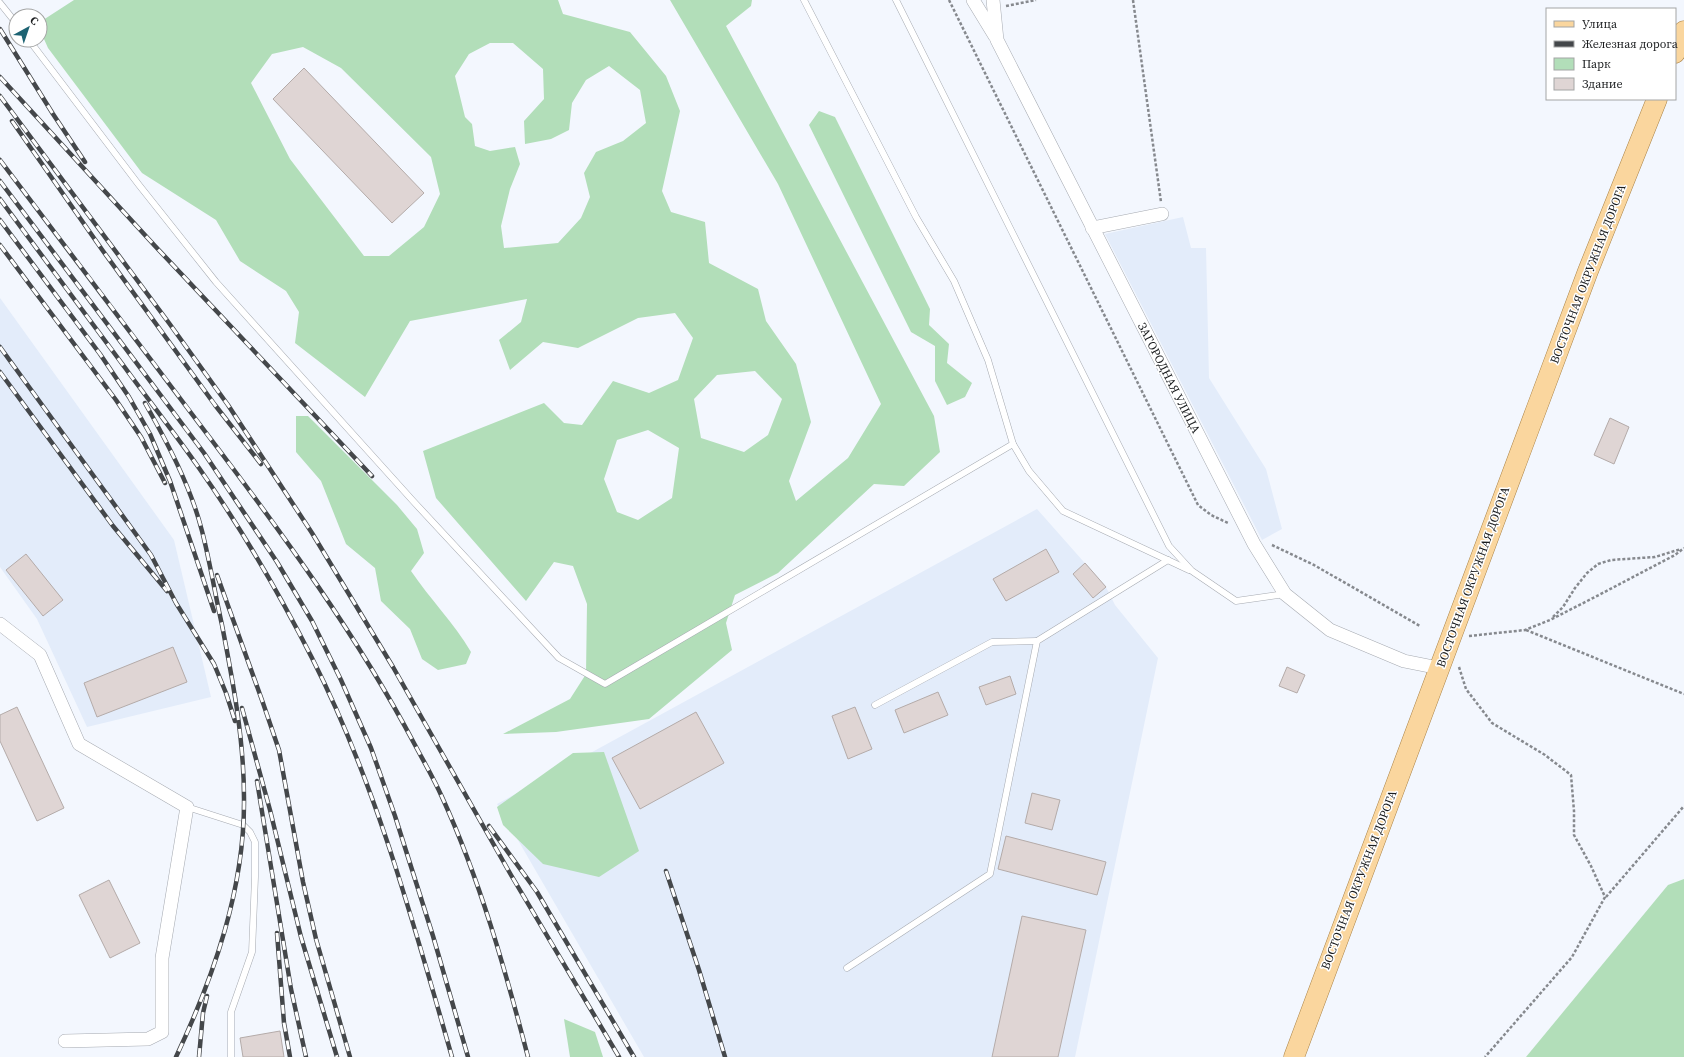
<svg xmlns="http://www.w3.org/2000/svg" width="1684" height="1057" font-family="'Source Serif 4',serif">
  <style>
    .built { fill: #e3ecfa }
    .green { fill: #b2deb9; fill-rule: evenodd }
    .building { fill: #dfd5d4; stroke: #b4aba9 }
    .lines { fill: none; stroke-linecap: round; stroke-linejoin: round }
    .service-casing { stroke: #a6aab1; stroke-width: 7 }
    .minor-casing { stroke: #a6aab1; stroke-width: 14 }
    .primary-casing { stroke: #aa8347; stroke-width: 21 }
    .path { stroke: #86898e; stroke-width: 2.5; stroke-dasharray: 3 2; stroke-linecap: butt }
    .service { stroke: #fff; stroke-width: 6 }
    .minor { stroke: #fff; stroke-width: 13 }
    .primary { stroke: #fad69e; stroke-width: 20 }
    .rail-casing { stroke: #44474a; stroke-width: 4.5 }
    .rail { stroke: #fff; stroke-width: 3; stroke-dasharray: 9; stroke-linecap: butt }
    .labels { text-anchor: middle; stroke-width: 3; stroke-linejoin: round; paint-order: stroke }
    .street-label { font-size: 12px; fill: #1b1d1f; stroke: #fff }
  </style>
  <rect width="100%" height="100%" fill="#f3f7fe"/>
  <g class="built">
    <polygon points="1183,217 1191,248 1206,248 1209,378 1266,469 1282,529 1262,540 1105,234"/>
    <polygon points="0,298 174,540 211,697 87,727 37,619 0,567"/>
    <polygon points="1037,509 1106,587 1115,605 1158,658 1075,1057 644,1057 497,804"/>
  </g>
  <g class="green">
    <path d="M74 0H558L563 14 630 32 666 76 680 111 662 191 671 212 705 222 709 263 758 289 766 321 796 364 811 422 789 481 796 501 848 458 881 404 778 184 670 0H752L751 6 726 26 934 416 940 452 904 486 874 484 778 573 735 595 726 623 732 650 649 719 556 732 503 734 570 699 586 674 587 604 573 566 554 562 526 601 436 498 423 451 544 403 564 423 582 425 613 381 649 393 678 380 693 338 675 313 638 318 578 348 543 342 510 370 499 340 521 322 527 299 410 321 365 397 295 343 299 312 286 291 240 261 216 220 142 173 48 48 40 30V22ZM490 43H513L543 69 544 99 524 121 525 144 551 139 569 130 572 103 586 80 609 66 640 90 646 123 623 141 596 152 584 173 590 197 581 218 558 243 504 248 501 226 510 189 520 164 515 147 490 151 475 146 472 124 465 117 455 76 469 54ZM303 47 341 68 431 157 440 194 424 227 389 256H364L290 159 251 83 272 54ZM755 371 782 399 768 435 744 452 701 438 694 399 717 375ZM648 430 679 448 672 498 638 520 617 512 604 479 617 440Z"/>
    <polygon points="819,111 835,117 930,309 929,325 949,344 947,363 972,383 965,397 947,405 935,381 935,346 911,332 809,125"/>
    <path d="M296 416H308L397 505 417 529 424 553 411 571C430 599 454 623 471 652L466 664 438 670 422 659 410 629 381 601 375 568 346 544 321 481 296 452Z"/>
    <polygon points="604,752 639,851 599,877 543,864 503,825 497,807 573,753"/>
    <polygon points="1684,879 1684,1057 1526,1057 1668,885"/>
    <polygon points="564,1019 595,1032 603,1057 570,1057"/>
  </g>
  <g class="building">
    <polygon points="304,68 424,193 392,223 273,99"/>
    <polygon points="1610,418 1629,427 1614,464 1594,455"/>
    <polygon points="1046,549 1059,572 1006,601 993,579"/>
    <polygon points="26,554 63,600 43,616 6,570"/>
    <polygon points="1085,563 1106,587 1093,598 1073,574"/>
    <polygon points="173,647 187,682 97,717 84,683"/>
    <polygon points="1287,667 1305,675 1297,693 1279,686"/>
    <polygon points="1010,676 1016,694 986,705 979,687"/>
    <polygon points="938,692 948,715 904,733 895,710"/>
    <polygon points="17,707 64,808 37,821 0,741 0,715"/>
    <polygon points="855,707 872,749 848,759 832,716"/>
    <polygon points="696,712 724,763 640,809 612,758"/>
    <polygon points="1032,793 1060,800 1052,830 1025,823"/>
    <polygon points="1006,836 1106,862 1097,895 998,869"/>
    <polygon points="109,880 140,943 110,958 79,895"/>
    <polygon points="1022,916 1086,930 1058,1057 992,1057"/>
    <polygon points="280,1031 284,1057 243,1057 240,1038"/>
  </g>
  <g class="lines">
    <g class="service-casing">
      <g id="service">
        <polyline points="804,0 916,217 954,281 988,360 1013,444 1029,471 1063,511 1189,570"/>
        <polyline points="896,0 1169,546 1192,571 1236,601 1285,594"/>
        <polyline points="0,3 16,23"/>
        <polyline points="29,40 139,185 216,282 414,502 559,658 605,684 1013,444"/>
        <polyline points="875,705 992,642 1037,641"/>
        <polyline points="187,807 243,825 250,832 255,842 255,877 252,952 231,1012 231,1057"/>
        <polyline points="847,968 990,874 1037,641 1168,560"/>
      </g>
    </g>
    <g class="minor-casing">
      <g id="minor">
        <polyline points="973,0 995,36"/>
        <polyline points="993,0 997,40 1254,544 1285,594 1330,630 1404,661 1439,668"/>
        <polyline points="1092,228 1162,214"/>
        <polyline points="0,624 40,655 79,744 187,807 162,958 162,1032 148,1039 65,1041"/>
      </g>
    </g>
    <g class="primary-casing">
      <g id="primary">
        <polyline points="1675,53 1684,31"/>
        <polyline points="1294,1057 1588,271 1657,99"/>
      </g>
    </g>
    <g class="path">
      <polyline points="949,0 1198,505 1211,515 1228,523"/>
      <polyline points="1133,0 1161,202"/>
      <polyline points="1006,6 1036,0"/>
      <polyline points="1272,545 1314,565 1420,626"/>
      <polyline points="1553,617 1563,607 1575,588 1587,573 1598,564 1611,560 1655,557 1681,549"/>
      <polyline points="1526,630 1684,694"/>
      <polyline points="1469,636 1525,630 1550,620 1595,597 1675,555 1684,548"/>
      <polyline points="1459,667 1466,689 1492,723 1545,755 1571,775 1574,811 1574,835 1591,866 1605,897 1572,957 1485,1057"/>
      <polyline points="1606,897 1684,806"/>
    </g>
    <use href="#service" class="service"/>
    <use href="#minor" class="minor"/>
    <use href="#primary" class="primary"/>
    <g class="rail-casing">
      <g id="rail">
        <polyline points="0,29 53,114 85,162"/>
        <polyline points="0,77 155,246 372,476"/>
        <polyline points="0,96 169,323 228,405 312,533 393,667 511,875 619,1057"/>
        <polyline points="12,121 103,251 215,405 261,464"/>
        <path d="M0 160C69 251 138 342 207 434 282 533 357 635 415 745 424 762 434 779 442 797 480 880 505 969 528 1057"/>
        <polyline points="0,181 204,453 277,562 312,621 341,680 371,748 395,816 433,936 468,1057"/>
        <path d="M0 199C42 256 84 312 126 369 150 402 176 435 199 468 241 528 279 593 312 658 376 784 413 922 452 1057"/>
        <polyline points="0,220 100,354 129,397 150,434 170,481 214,611"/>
        <polyline points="0,245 116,400 141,437 165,483"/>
        <polyline points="0,347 151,555 176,603 214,664 226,693 235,721"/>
        <polyline points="0,372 113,526 167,591"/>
        <path d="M145 403C167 442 191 487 202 531 210 562 215 594 222 625 233 682 244 739 244 798 245 888 214 976 176 1057"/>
        <polyline points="217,575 263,703 279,750 303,882 316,939 350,1057"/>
        <polyline points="242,708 270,810 301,937 337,1057"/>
        <polyline points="257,781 291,989 306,1057"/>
        <polyline points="489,826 537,892 634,1057"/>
        <polyline points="666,871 699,970 725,1057"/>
        <polyline points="277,933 284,1023 290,1057"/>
        <polyline points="199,1057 203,1013 207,996"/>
      </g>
    </g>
    <use href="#rail" class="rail"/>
  </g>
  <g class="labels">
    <g class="street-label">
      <text transform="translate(1588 274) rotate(-69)" y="4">ВОСТОЧНАЯ ОКРУЖНАЯ ДОРОГА</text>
      <text transform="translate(1169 378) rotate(63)" y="4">ЗАГОРОДНАЯ УЛИЦА</text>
      <text transform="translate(1473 577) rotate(-70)" y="4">ВОСТОЧНАЯ ОКРУЖНАЯ ДОРОГА</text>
      <text transform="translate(1359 880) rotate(-69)" y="4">ВОСТОЧНАЯ ОКРУЖНАЯ ДОРОГА</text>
    </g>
  </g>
  <rect x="1546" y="8" width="130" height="92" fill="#ffffff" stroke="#a4a5a5"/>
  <rect x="1554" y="21" width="20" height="6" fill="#fad69e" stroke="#a4a5a5"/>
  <text x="1582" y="28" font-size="12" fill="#1b1d1f">Улица</text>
  <rect x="1554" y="41" width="20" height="6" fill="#44474a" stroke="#a4a5a5"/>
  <text x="1582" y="48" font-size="12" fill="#1b1d1f">Железная дорога</text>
  <rect x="1554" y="58" width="20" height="12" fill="#b2deb9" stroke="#a4a5a5"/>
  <text x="1582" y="68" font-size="12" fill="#1b1d1f">Парк</text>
  <rect x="1554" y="78" width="20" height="12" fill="#dfd5d4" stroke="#a4a5a5"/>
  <text x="1582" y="88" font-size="12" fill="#1b1d1f">Здание</text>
  <g transform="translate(28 28) rotate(40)"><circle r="19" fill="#ffffff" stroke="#a4a5a5"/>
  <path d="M0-3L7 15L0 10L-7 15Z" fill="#1d6373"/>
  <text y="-6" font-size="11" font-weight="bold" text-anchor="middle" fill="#1b1d1f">С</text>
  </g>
</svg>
